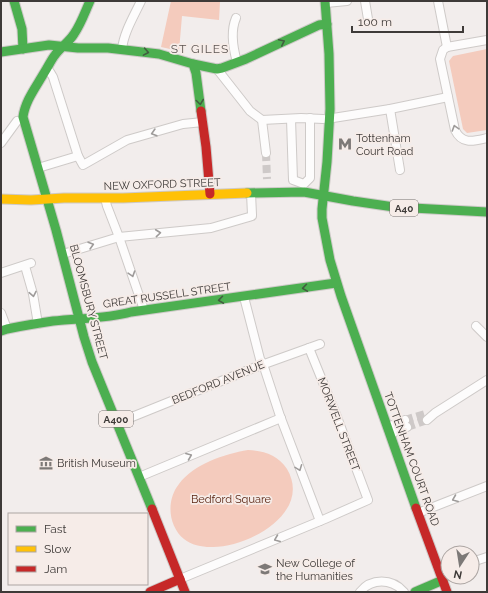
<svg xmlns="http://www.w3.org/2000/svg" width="488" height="593" font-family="Raleway,sans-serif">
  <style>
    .green { fill: #f4cbbd }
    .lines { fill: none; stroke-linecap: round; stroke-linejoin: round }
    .street-tunnel { stroke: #cec9c8; stroke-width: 8; stroke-dasharray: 8 4; stroke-linecap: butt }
    .street-casing { stroke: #cecac8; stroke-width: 10 }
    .fast-casing { stroke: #cecac8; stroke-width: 11 }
    .slow-casing { stroke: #cecac8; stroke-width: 11 }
    .jam-casing { stroke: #cecac8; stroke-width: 11 }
    .street { stroke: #fdfcfc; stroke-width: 8 }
    .fast { stroke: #4caf50; stroke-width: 9 }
    .slow { stroke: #ffc107; stroke-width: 9 }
    .jam { stroke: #c62828; stroke-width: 9 }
    .oneway { stroke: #425d3f }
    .oneway2 { stroke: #9e9b9a }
    .labels { text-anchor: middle; stroke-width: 3.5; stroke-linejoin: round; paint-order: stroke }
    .shield { fill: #f6ece8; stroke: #756f6d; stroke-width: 1 }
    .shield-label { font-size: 10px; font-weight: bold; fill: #3e3a38 }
    .poi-label { font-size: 11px; fill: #3e3a38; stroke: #f6ece8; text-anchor: start }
    .street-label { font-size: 11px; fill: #3e3a38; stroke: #f6ece8 }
    .park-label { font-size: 11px; fill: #5a2512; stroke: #f6ece8 }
    .neighbourhood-label { font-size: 12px; letter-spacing: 1px; fill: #5d5552; stroke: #f6ece8 }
  </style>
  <rect width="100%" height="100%" fill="#f2edec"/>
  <g class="green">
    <polygon points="171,1 225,1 225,2 220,2 219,20 182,16 179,51 161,47"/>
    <polygon points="487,49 487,130 467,133 463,129 449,61 453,56"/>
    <path d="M248 450C264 451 278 455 287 469 313 513 246 549 210 547 202 547 191 545 184 539 168 526 166 500 179 484 194 464 224 454 248 450Z"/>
  </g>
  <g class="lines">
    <g class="street-tunnel">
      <polyline points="266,153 267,179"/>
      <polyline points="405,420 425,414"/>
      <polyline points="407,427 427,420"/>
    </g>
    <g class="street-casing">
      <g id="street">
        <polyline points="365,1 368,19"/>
        <polyline points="438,1 447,47"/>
        <polyline points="326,3 347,1"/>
        <path d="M236 18C230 32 233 48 237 62"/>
        <path d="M487 40 447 47 443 50 440 59 455 130C462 145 474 141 487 138"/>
        <path d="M122 49C124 32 134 16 141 1"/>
        <polyline points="46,69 50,72 53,77 78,156 83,165 127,140 183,124 203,122"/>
        <polyline points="217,69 250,111 262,120 266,153"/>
        <polyline points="390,109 400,170"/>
        <polyline points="333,118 390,109 448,97"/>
        <polyline points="291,119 293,180 304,184 310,178 310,118"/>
        <polyline points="262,120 301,118 323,119"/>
        <polyline points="1,143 17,121"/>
        <polyline points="38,168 78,156"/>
        <polyline points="105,198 107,206 119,237 144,310"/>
        <polyline points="63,254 119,237 211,228 249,217 252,216 252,215 251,193"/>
        <polyline points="25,266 33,294 38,324"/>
        <polyline points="1,273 31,263"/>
        <polyline points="244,297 260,359 263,364 280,416 320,521"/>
        <polyline points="1,313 7,329"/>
        <polyline points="476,326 487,337"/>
        <polyline points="427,420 435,413 487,380"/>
        <polyline points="117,423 256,367 320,344"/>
        <polyline points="388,427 405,420"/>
        <polyline points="390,434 407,427"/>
        <polyline points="139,477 281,418"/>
        <polyline points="418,513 487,486"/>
        <polyline points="472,562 487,557"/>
        <polyline points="180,579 325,519 368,500 337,417 309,348"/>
        <path d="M360 592C371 578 392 578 404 592"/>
      </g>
    </g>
    <g class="fast-casing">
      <g id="fast">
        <polyline points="14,1 22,29 23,49"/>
        <path d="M90 1C85 12 81 24 74 34 69 42 61 47 55 55 51 60 48 67 44 73 36 87 25 101 23 117L56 230 84 337 92 362 152 509"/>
        <polyline points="325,1 329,54 330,109 327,162 322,209 322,218 330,260 341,296 416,508"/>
        <polyline points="1,52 49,45 78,48 108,48 159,54 193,64 196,73 201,111"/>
        <polyline points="193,64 217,69 222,68 246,59 319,25 327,24"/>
        <polyline points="247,193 304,192 353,201 394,207 487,212"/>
        <path d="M1 331 7 329C22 326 38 323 53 321 79 318 106 319 131 312L336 283"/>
        <polyline points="415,592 443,580"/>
      </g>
    </g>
    <g class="slow-casing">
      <polyline id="slow" points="1,199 31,200 64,198 123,198 247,193"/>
    </g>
    <g class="jam-casing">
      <g id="jam">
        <polyline points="201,111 206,147 210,194"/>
        <polyline points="416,508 447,592"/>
        <polyline points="152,509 185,592"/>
        <polyline points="150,592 180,579"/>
      </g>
    </g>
    <use href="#street" class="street"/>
    <use href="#fast" class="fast"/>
    <use href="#slow" class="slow"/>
    <use href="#jam" class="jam"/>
  </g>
  <defs><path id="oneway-chevron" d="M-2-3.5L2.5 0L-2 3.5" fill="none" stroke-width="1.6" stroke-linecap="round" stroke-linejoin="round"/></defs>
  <g class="oneway">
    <use href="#oneway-chevron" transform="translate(282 42) rotate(-25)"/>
    <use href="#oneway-chevron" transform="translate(146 52) rotate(10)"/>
    <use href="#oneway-chevron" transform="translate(200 102) rotate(82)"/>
    <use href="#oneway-chevron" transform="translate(305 288) rotate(172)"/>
    <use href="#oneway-chevron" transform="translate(221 300) rotate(172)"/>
  </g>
  <g class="oneway2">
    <use href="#oneway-chevron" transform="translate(455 128) rotate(-107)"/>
    <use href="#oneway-chevron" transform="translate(154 133) rotate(164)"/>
    <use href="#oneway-chevron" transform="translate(158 233) rotate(-6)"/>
    <use href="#oneway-chevron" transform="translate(91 245) rotate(-16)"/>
    <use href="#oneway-chevron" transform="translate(132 274) rotate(72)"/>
    <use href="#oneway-chevron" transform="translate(33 294) rotate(79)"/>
    <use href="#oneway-chevron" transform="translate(189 456) rotate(-22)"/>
    <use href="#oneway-chevron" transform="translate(299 468) rotate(69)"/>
    <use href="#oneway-chevron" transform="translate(455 499) rotate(158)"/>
    <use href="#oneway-chevron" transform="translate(277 539) rotate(158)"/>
  </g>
  <defs>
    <g id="metro-bare" transform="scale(1.08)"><path d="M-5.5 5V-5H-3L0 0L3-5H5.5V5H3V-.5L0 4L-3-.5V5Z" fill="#7d7977" stroke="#f6ece8" stroke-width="2.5" paint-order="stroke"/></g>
    <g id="museum-bare" transform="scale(1.08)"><path d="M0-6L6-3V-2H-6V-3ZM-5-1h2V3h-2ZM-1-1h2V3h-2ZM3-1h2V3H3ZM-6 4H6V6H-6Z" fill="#7d7977" stroke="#f6ece8" stroke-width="2.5" paint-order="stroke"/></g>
    <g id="university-bare" transform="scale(1.08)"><path d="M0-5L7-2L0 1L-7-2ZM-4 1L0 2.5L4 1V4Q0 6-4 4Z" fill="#7d7977" stroke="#f6ece8" stroke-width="2.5" paint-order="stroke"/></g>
  </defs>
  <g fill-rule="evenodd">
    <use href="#metro-bare" x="345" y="144"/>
    <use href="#museum-bare" x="46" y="463"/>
    <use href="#university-bare" x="265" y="569"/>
  </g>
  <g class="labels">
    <g class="shield">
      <rect x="390" y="200" width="28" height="16" rx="3"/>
      <rect x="99" y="411" width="34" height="16" rx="3"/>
    </g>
    <g class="shield-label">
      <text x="404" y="212">A40</text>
      <text x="116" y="423">A400</text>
    </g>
    <g class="poi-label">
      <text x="356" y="142">Tottenham<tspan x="356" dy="13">Court Road</tspan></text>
      <text x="57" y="467">British Museum</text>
      <text x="276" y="567">New College of<tspan x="276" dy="13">the Humanities</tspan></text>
    </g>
    <g class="street-label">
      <text transform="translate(162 184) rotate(-2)" y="4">NEW OXFORD STREET</text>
      <text transform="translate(167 295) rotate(-8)" y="4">GREAT RUSSELL STREET</text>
      <text transform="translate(89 302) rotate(75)" y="4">BLOOMSBURY STREET</text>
      <text transform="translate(218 382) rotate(-22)" y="4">BEDFORD AVENUE</text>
      <text transform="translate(339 424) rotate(69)" y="4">MORWELL STREET</text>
      <text transform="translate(412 459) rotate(70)" y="4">TOTTENHAM COURT ROAD</text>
    </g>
    <g class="park-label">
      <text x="231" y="503">Bedford Square</text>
    </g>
    <g class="neighbourhood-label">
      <text x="200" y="53">ST GILES</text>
    </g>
  </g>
  <rect width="488" height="593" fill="none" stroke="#3e3a38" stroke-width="4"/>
  <rect x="8" y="513" width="140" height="72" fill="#f6ece8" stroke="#aca5a2"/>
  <rect x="16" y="526" width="20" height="6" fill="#4caf50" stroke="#aca5a2"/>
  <text x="44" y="533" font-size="12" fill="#3e3a38">Fast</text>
  <rect x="16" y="546" width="20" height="6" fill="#ffc107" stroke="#aca5a2"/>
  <text x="44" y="553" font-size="12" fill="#3e3a38">Slow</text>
  <rect x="16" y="566" width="20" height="6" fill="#c62828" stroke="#aca5a2"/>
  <text x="44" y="573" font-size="12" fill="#3e3a38">Jam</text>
  <g transform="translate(460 565) rotate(192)"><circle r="19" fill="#f6ece8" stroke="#aca5a2"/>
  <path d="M0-3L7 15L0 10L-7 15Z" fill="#7d7977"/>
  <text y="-6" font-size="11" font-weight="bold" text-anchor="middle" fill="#3e3a38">N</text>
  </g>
  <path d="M352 26v6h111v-6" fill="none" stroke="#3e3a38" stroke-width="2"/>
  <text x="358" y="26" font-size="12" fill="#3e3a38" stroke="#f6ece8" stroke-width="3" paint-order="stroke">100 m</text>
</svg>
